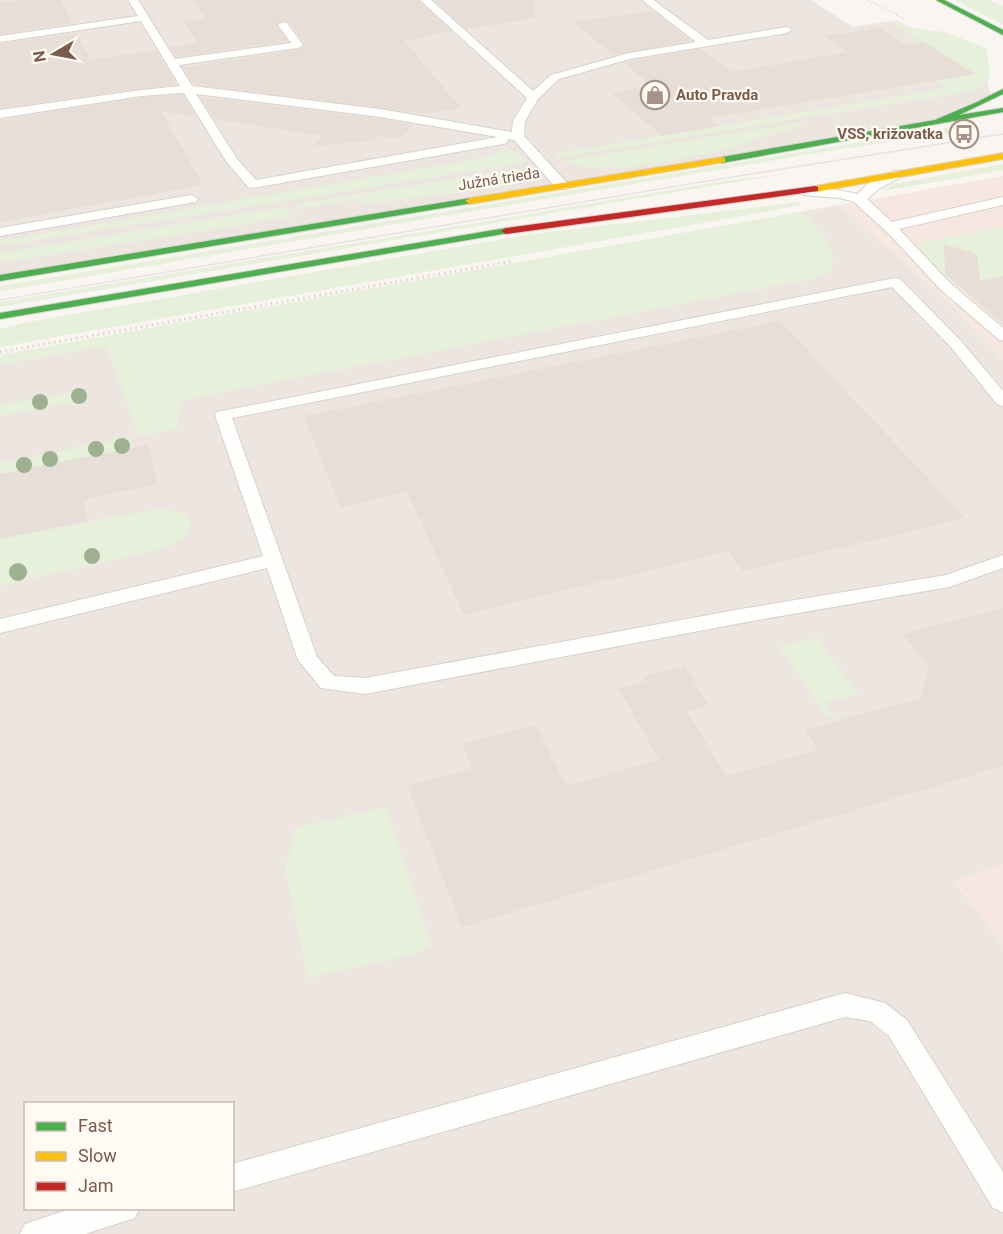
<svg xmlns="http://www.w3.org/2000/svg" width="1003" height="1234" font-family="Roboto,sans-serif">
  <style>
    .commercial { fill: #f6e8e1 }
    .industrial { fill: #ede5e0; fill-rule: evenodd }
    .green { fill: #e7f0db }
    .building { fill: #e6ded7 }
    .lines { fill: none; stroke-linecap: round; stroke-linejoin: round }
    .lane-casing { stroke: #d7d1cb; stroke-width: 2 }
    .fast-casing { stroke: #d9d2cb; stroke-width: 2 }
    .slow-casing { stroke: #d9d2cb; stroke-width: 2 }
    .jam-casing { stroke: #d9d2cb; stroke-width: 2 }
    .path-far1 { stroke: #dcd5d0; stroke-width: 2; stroke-dasharray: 1 3; stroke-linecap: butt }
    .path { stroke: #dcd5d0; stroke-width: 3; stroke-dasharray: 1.5 4; stroke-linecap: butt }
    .lane { fill: #fefefd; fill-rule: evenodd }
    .fast { fill: #4caf50; fill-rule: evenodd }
    .slow { fill: #ffc107; fill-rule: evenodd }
    .jam { fill: #c62828; fill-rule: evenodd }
    .tram { stroke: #e6e3e7; stroke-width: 1.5 }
    .tree { fill: #9eb190 }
    .labels { text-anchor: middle; stroke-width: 4.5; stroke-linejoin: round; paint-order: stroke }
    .far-poi-label { font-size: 15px; font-weight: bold; fill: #7a5c4d; stroke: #fffaf3; text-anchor: start }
    .far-street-label { font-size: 15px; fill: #7a5c4d; stroke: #fffaf3 }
  </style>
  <rect width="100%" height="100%" fill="#f9f5f0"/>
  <g class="commercial">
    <polygon points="1003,176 1003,360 947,301 839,205"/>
    <polygon points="1003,864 1003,945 954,880"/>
  </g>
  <g class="industrial">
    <polygon points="0,0 811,0 853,27 890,21 986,80 992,97 938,121 0,278"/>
    <path d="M839 205 947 301 1003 360V864L954 881 1003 945V1234H0V355ZM26 1104H232V1208H26Z"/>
  </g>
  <g class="green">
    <polygon points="956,0 989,0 1003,6 1003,25"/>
    <path d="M896 20 912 28 944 32 986 48C991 74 996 85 966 92L557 158 553 154 947 88 936 80 974 74 890 21Z"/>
    <path d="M802 122 805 124C754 141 711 155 657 163 624 168 594 173 561 161Z"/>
    <polygon points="950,127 958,132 835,150 0,291 0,286"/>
    <polygon points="506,147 519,154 525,163 0,246 0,241 486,158"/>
    <polygon points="1003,164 1003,170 883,191 893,184"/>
    <polygon points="528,167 527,177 512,186 360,205 357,199 298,209 296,204"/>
    <polygon points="789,173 0,307 0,302 725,181"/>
    <polygon points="799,202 800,205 759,213 0,347 0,329 28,322 532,234"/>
    <polygon points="284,207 290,217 0,263 0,253"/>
    <path d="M801 212C817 228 843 249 829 273L817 278 182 400 176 429 138 436 107 346 0 365V355Z"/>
    <polygon points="1003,227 1003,276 951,287 929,264 915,244"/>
    <polygon points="83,390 89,393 85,400 0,416 0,405"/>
    <polygon points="130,437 133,448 0,474 0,463"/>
    <path d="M156 509C201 510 202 536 161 549L0 586V539Z"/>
    <polygon points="817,638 858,694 825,703 834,716 828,718 779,647"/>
    <polygon points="386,807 431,945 415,954 308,978 285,869 295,828"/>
  </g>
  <g class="building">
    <polygon points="19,0 61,0 72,23 0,34 0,3"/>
    <polygon points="192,0 418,0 451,31 404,41 461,108 423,114 193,84 183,67 298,50 305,45 289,22 284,20 276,25 287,41 176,57 170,47 198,43 184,21 206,18"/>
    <polygon points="434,0 534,0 535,18 466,29"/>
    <polygon points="653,11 691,41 614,55 573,22"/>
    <polygon points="880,28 907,45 924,42 975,74 709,118 719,126 662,136 612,93 653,86 624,63 630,61 702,49 732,72 847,52 823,36"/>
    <polygon points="77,33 90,60 156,50 176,84 0,108 0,44"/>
    <polygon points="183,95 196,117 161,111 203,185 0,222 0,120 141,98"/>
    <polygon points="200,97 380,119 413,125 399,139 380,136 366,141 313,146 323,136 215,119"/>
    <polygon points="944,244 977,254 980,281 1003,276 1003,325 945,274"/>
    <polygon points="780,321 965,518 743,571 728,551 464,615 407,492 340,507 304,416"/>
    <polygon points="148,445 158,484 84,499 87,521 0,539 0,474"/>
    <polygon points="1003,608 1003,766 462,927 407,786 472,768 462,744 536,725 566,786 659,760 619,688 645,681 642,677 685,666 708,705 687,711 726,776 818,750 805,730 921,698 929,667 903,634"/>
  </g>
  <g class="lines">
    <g class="lane-casing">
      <g id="lane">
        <path d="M128 0H138L175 59 291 43 278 25 283 22 287 23 303 45 298 48 179 65 192 86 380 109 512 132 513 121 527 98 420 0H431L533 91 551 75 629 53 696 42 642 0H653L708 40 787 27 792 30 787 33 630 59 559 79 538 99 525 121 524 136 567 183 568 186 567 189H557L514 140 508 139 507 143 503 144 253 188 248 187 226 161 184 93 141 96 0 118V110L141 90 180 86 141 21 0 42V36L138 16ZM196 94 380 117 498 137 256 180 237 159Z"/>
        <path d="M895 171 899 172 901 175 899 178 879 189 867 199 892 222 1003 197V205L899 229 950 283 1003 328V341L998 339 940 289 890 235 854 202 840 198 803 195 797 191C806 183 844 191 857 194L869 183Z"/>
        <polygon points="191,195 198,199 196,202 0,236 0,228"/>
        <polygon points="895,278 900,279 960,340 1003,391 1003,406 997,404 950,346 892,287 232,418 317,657 334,676 365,678 741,609 946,575 1003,555 1003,568 949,587 741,623 365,694 321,688 298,660 267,568 0,633 0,619 263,556 215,415 217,412"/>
        <polygon points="845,993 885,1003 907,1020 1003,1172 1003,1212 993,1208 889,1036 870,1021 845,1017 232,1192 232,1164"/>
        <polygon points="73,1208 139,1208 135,1218 85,1234 20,1234 25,1224"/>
      </g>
    </g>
    <g class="fast-casing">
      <g id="fast">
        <polygon points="936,0 944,0 1003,30 1003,35"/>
        <polygon points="1003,89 1003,94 959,115 1003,108 1003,112 722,163 718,160 722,157 935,120 977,102"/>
        <polygon points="470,198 475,201 473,203 0,281 0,275"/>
        <polygon points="506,228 509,229 509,233 0,319 0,313"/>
      </g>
    </g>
    <g class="slow-casing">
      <g id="slow">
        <polygon points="1003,153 1003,159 815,192 811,189 815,186"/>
        <polygon points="722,157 725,158 725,162 470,204 465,201 470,198"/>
      </g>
    </g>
    <g class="jam-casing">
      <polygon id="jam" points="815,186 818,187 818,191 506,234 501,231 506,228"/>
    </g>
    <polyline class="path-far1" points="868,0 904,19"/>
    <polyline class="path" points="0,352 513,261"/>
    <use href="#lane" class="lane"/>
    <use href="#fast" class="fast"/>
    <use href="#slow" class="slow"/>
    <use href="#jam" class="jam"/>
    <polyline class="tram" points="0,300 701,182 1003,134"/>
  </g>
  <g class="tree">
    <circle cx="79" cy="396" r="8"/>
    <circle cx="40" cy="402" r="8"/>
    <circle cx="122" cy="446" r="8"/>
    <circle cx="96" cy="449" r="8"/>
    <circle cx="50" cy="459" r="8"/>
    <circle cx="24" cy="465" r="8"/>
    <circle cx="92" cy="556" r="8"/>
    <circle cx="18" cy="572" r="9"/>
  </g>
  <defs>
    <g id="shop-ring" transform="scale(1.5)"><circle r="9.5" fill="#fffaf3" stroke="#a69286" stroke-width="1.5"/><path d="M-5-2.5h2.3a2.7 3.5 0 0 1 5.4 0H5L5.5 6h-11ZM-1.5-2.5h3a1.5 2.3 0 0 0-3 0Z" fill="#a69286"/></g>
    <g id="bus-ring" transform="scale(1.5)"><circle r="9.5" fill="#fffaf3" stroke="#a69286" stroke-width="1.5"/><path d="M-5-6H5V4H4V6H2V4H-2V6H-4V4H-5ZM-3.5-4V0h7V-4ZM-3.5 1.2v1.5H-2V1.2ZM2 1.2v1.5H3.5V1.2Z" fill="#a69286"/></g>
  </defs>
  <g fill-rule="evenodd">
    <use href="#shop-ring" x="655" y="95"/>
    <use href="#bus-ring" x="964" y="134"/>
  </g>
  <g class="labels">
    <g class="far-poi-label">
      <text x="676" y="100">Auto Pravda</text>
      <text x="943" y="139" text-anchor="end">VSS, križovatka</text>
    </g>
    <g class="far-street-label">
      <text transform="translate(499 179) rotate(-9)" y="5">Južná trieda</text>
    </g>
  </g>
  <rect x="24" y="1102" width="210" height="108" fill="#fffaf3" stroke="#cabbb1" stroke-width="1.5"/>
  <rect x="36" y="1122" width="30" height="9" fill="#4caf50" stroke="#cabbb1" stroke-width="1.5"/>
  <text x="78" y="1132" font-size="18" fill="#7a5c4d">Fast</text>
  <rect x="36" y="1152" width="30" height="9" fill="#ffc107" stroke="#cabbb1" stroke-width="1.5"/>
  <text x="78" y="1162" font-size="18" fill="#7a5c4d">Slow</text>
  <rect x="36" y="1182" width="30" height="9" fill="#c62828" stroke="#cabbb1" stroke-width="1.5"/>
  <text x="78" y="1192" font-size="18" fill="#7a5c4d">Jam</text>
  <g transform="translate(54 54) rotate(260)" stroke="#fffaf3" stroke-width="4.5" paint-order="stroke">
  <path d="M0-4.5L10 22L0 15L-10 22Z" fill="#7a5c4d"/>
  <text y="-9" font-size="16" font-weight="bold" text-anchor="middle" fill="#7a5c4d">N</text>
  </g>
</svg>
